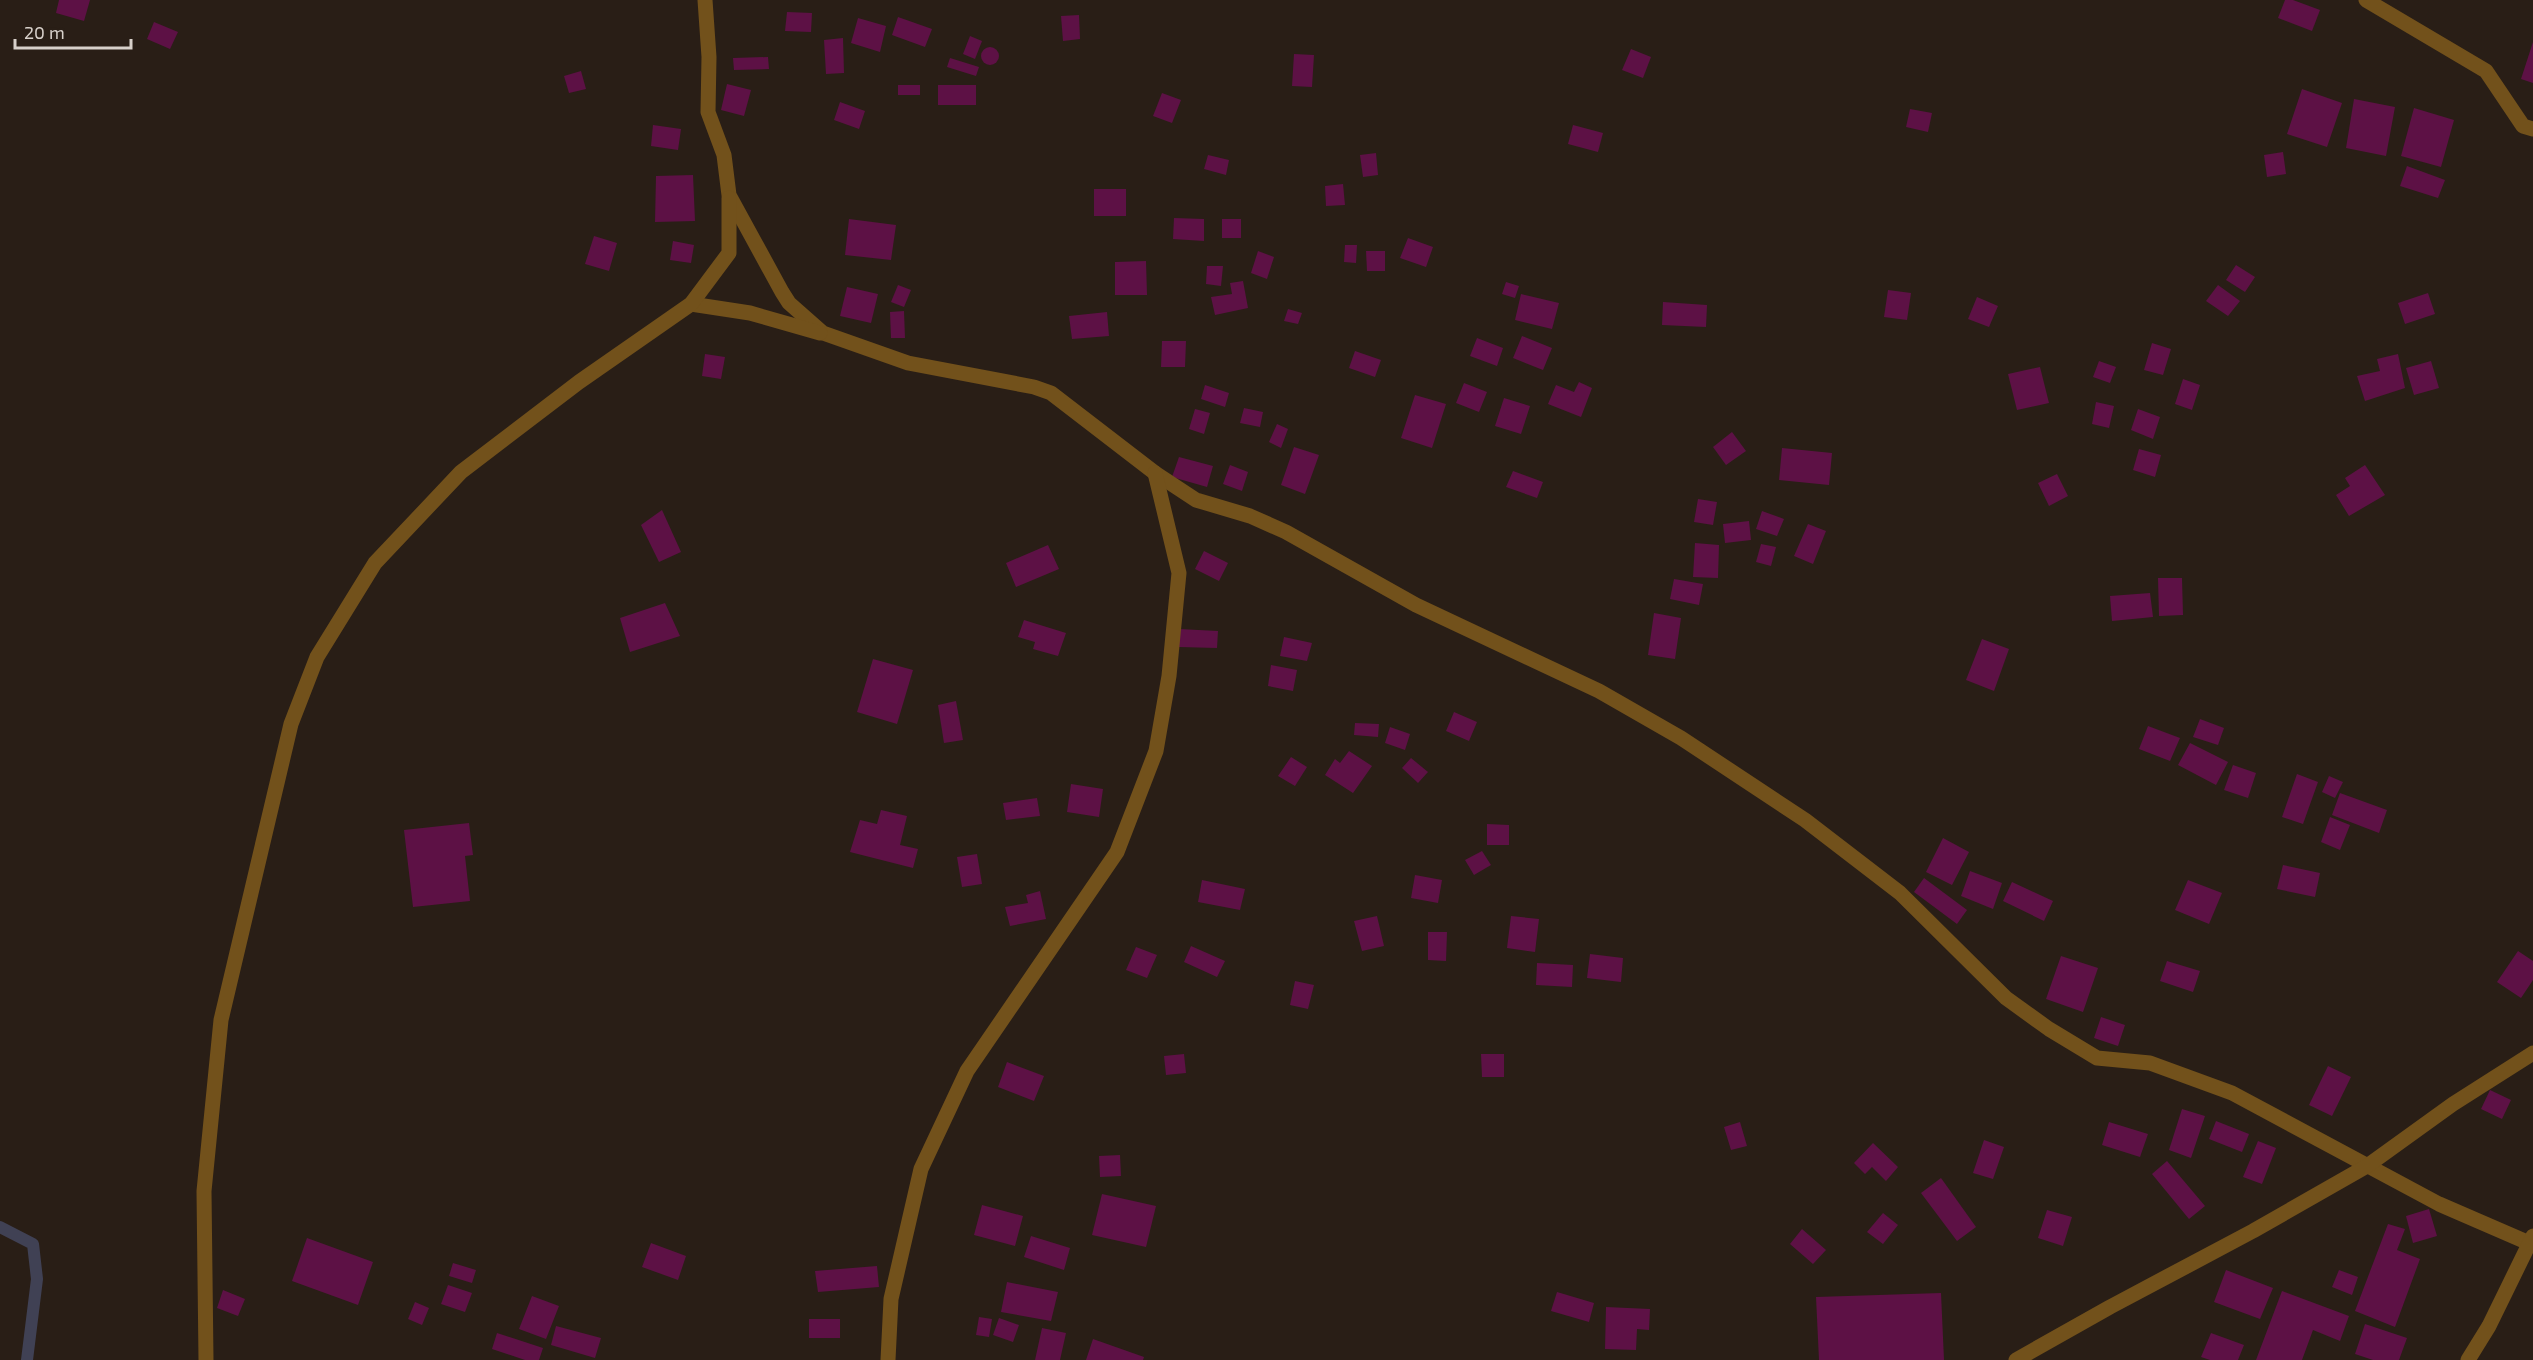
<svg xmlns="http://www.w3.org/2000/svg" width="2533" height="1360" font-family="'Exo 2',sans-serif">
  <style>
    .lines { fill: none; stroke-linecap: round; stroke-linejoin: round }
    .stream { stroke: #404154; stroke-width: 12 }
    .building { fill: #5d1145 }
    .minor { stroke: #72511b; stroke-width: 15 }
    .tertiary { stroke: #72511b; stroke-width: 15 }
  </style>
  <rect width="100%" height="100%" fill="#291e16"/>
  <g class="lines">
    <polyline class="stream" points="0,1227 33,1244 37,1279 27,1360"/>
  </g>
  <g class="building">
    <polygon points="59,0 90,0 84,21 56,13"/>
    <polygon points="2285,0 2293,0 2320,10 2312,31 2278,18"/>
    <polygon points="787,12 812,13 811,32 785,31"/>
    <polygon points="1079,15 1080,39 1063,41 1061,16"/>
    <polygon points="898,17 932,29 925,47 892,35"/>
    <polygon points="858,18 886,26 880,52 851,43"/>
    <polygon points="154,22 178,32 170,49 147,39"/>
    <polygon points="970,36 982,41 975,59 963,54"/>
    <polygon points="843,38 844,73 826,74 824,40"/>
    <polygon points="2533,42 2533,83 2521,79"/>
    <circle cx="990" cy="56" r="9"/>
    <polygon points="1631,49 1651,57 1643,78 1622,70"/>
    <polygon points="1294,54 1314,55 1312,87 1292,86"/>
    <polygon points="768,57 769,69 734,70 733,58"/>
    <polygon points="950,58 979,67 976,76 947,67"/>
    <polygon points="581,71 586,89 569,93 564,76"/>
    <polygon points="727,84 751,90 744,116 721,110"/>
    <rect x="898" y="85" width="22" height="10"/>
    <rect x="938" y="85" width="38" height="20"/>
    <polygon points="2302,89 2342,103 2327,147 2287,134"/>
    <polygon points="1162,93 1181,100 1172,123 1153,116"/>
    <polygon points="2354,99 2395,107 2386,156 2346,148"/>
    <polygon points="840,102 865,111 859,129 834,120"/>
    <polygon points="2414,108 2454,120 2441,167 2401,156"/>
    <polygon points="1910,109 1932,113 1928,132 1906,127"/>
    <polygon points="653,125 681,129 678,150 651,146"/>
    <polygon points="1573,125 1603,133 1598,152 1568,144"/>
    <polygon points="2283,152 2286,174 2267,177 2264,155"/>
    <polygon points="1376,153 1378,175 1363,177 1360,155"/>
    <polygon points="1208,155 1229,160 1226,175 1204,169"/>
    <polygon points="2407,166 2445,180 2438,198 2400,186"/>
    <polygon points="693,175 695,221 655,222 656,176"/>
    <polygon points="1343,184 1345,205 1326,206 1325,186"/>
    <rect x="1094" y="189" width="32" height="27"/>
    <polygon points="1174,218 1204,219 1204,241 1173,239"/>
    <polygon points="849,219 896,225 891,260 845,255"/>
    <rect x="1222" y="219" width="19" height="19"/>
    <polygon points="594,236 617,243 609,271 585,264"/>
    <polygon points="1408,238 1433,247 1426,267 1400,258"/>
    <polygon points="673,241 694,245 691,263 670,260"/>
    <polygon points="1345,245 1357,245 1356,263 1344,262"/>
    <polygon points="1258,251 1274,257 1267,279 1251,273"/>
    <polygon points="1366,251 1385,251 1385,271 1367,271"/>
    <polygon points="1146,261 1147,295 1115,295 1115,262"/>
    <polygon points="2236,265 2255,277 2245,292 2226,280"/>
    <polygon points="1207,266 1223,266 1221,286 1206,284"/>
    <polygon points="1243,281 1248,308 1215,315 1211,297 1232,294 1230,283"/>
    <polygon points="1506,282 1519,286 1515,298 1502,294"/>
    <polygon points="898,285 911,290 904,307 891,302"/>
    <polygon points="2218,285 2240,301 2228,316 2206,301"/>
    <polygon points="847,287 878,294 871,323 840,316"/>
    <polygon points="1888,290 1911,293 1907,320 1884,317"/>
    <polygon points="2428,293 2435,314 2405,324 2398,303"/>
    <polygon points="1521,294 1559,303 1552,329 1515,320"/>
    <polygon points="1977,297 1998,306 1989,327 1968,319"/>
    <polygon points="1663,302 1707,305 1706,327 1662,325"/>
    <polygon points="1288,309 1302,313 1298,324 1284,321"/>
    <polygon points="904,311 905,338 891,338 890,312"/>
    <polygon points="1107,312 1109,336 1072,339 1069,316"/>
    <polygon points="1522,336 1552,348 1543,370 1513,358"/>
    <polygon points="1477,338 1503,348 1497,366 1470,356"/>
    <polygon points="1162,341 1186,341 1185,367 1161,367"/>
    <polygon points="2152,343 2171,349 2163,375 2144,370"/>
    <polygon points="1355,351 1381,360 1375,377 1349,368"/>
    <polygon points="705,354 725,357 721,379 702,376"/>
    <polygon points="2398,354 2405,388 2365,401 2357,376 2380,371 2377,359"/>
    <polygon points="2099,361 2116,367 2110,383 2093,377"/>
    <polygon points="2431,361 2439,388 2414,395 2406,368"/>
    <polygon points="2040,367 2049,403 2017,410 2008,374"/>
    <polygon points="2183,379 2200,385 2192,410 2175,404"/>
    <polygon points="1579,382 1592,388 1581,417 1548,404 1556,385 1574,392"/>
    <polygon points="1464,383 1487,392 1479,412 1456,403"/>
    <polygon points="1205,385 1229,393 1225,407 1201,399"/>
    <polygon points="1415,395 1446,404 1432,448 1401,438"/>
    <polygon points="1504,398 1530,406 1521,434 1495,426"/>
    <polygon points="2096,402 2114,406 2109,428 2092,424"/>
    <polygon points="1244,408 1263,412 1260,427 1240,423"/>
    <polygon points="1195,409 1210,413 1204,434 1189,429"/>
    <polygon points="2138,409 2160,417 2153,439 2131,430"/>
    <polygon points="1277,424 1288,429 1281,448 1269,442"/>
    <polygon points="1732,432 1746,451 1726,465 1713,447"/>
    <polygon points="1294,447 1319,455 1305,494 1281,485"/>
    <polygon points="1782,448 1832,453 1829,485 1779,480"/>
    <polygon points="2139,449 2161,455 2155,477 2133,470"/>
    <polygon points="1179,457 1213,466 1207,487 1172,477"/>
    <polygon points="1230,465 1248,472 1242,491 1223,484"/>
    <polygon points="2365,465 2385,495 2349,516 2336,495 2350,486 2345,478"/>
    <polygon points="1513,471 1543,482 1537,498 1506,487"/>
    <polygon points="2057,474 2068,496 2049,506 2038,483"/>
    <polygon points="1698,499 1717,502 1713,525 1694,522"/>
    <polygon points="662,510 681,552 659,562 641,525"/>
    <polygon points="1762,511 1784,519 1777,536 1756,529"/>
    <polygon points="1749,521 1751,540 1725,543 1723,524"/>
    <polygon points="1808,524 1826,531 1813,564 1794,556"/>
    <polygon points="1695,543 1719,545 1718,578 1693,577"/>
    <polygon points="1761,544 1776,547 1771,566 1756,562"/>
    <polygon points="1048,545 1059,569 1016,587 1006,563"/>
    <polygon points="1204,551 1228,563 1219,581 1195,569"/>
    <polygon points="2158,578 2182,578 2183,615 2159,616"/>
    <polygon points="1674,579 1703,584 1699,605 1670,599"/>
    <polygon points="2150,593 2153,617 2112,621 2110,596"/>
    <polygon points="665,603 680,636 630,652 620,618"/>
    <polygon points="1654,613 1681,618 1675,659 1648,655"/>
    <polygon points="1024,620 1066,633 1058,656 1033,649 1035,642 1018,637"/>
    <polygon points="1179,629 1218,631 1217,648 1179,647"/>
    <polygon points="1284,637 1312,643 1307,661 1280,656"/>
    <polygon points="1982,639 2009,649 1994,691 1966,680"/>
    <polygon points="873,659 913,670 897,724 857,712"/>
    <polygon points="1271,665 1297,670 1293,691 1268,686"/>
    <polygon points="956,701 963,740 944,743 938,705"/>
    <polygon points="1454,712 1477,722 1469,741 1446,731"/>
    <polygon points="2200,719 2224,728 2218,745 2193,737"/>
    <polygon points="1355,723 1379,724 1378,737 1354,735"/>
    <polygon points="2148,726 2180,738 2170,761 2139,749"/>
    <polygon points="1390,727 1410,734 1405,750 1385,743"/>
    <polygon points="2190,743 2228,762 2216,785 2178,765"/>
    <polygon points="1349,751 1372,766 1353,793 1325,775 1335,759 1340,763"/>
    <polygon points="1291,757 1307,767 1295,786 1278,776"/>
    <polygon points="1411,758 1428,772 1418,783 1402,768"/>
    <polygon points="2233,765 2256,773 2248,798 2224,790"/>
    <polygon points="2297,774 2318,782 2303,824 2282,817"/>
    <polygon points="2329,776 2343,782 2335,798 2322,792"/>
    <polygon points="1071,784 1103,789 1099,817 1067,812"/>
    <polygon points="2340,793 2387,810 2379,833 2332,815"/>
    <polygon points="1037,798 1040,816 1006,820 1003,803"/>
    <polygon points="881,810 907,816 900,845 918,849 913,868 850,852 860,820 877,824"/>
    <polygon points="2330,817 2350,825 2340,850 2321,842"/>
    <polygon points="469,823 473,855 465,856 470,901 413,907 404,830"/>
    <polygon points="1487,824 1509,825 1509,845 1487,845"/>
    <polygon points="1943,838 1969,852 1952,885 1926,872"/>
    <polygon points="1482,851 1491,865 1474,875 1465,860"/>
    <polygon points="977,854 982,884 962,887 957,857"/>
    <polygon points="2283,865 2320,873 2315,897 2277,889"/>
    <polygon points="1970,871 2002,883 1993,909 1961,896"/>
    <polygon points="1415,875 1442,880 1438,903 1411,898"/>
    <polygon points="1924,878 1967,910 1957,924 1914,892"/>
    <polygon points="1202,880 1245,889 1240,910 1198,902"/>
    <polygon points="2188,880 2222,893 2209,924 2175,910"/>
    <polygon points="2012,882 2053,901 2044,921 2003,901"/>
    <polygon points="1040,891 1046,919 1010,926 1005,907 1028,903 1026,895"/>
    <polygon points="1377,916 1384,946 1362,951 1354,921"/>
    <polygon points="1511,916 1539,919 1535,952 1507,948"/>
    <polygon points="1428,932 1447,932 1446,961 1428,960"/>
    <polygon points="1191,946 1225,961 1217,977 1184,962"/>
    <polygon points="1136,947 1157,955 1147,978 1126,970"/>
    <polygon points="2518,951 2533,961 2533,980 2521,998 2497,982"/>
    <polygon points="1590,954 1623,958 1621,982 1587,978"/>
    <polygon points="2061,956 2098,968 2083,1012 2046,999"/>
    <polygon points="2167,961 2200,971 2193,992 2160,981"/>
    <polygon points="1537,963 1573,965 1572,987 1536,985"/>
    <polygon points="1295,981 1314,985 1308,1009 1290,1005"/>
    <polygon points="2101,1017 2125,1025 2118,1046 2094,1038"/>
    <polygon points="1184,1054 1186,1073 1166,1075 1164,1056"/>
    <polygon points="1481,1054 1504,1054 1504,1077 1482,1077"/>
    <polygon points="1007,1062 1044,1076 1034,1101 998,1087"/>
    <polygon points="2328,1066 2351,1077 2332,1116 2309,1105"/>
    <polygon points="2490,1090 2511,1100 2502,1119 2481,1109"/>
    <polygon points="2182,1109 2205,1116 2191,1158 2169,1150"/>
    <polygon points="2216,1121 2249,1134 2242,1152 2209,1139"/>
    <polygon points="1740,1122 1747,1146 1731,1150 1724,1127"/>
    <polygon points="2109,1122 2148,1134 2140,1157 2102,1145"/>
    <polygon points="1984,1140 2004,1147 1993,1179 1973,1173"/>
    <polygon points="2258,1141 2276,1148 2262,1184 2243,1177"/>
    <polygon points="1873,1143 1898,1167 1886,1181 1872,1167 1865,1174 1854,1163"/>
    <polygon points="1120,1155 1121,1176 1100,1177 1099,1156"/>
    <polygon points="2167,1161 2205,1206 2189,1219 2152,1174"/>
    <polygon points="1941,1178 1976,1227 1957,1241 1921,1193"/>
    <polygon points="1102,1194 1156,1206 1146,1247 1092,1235"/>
    <polygon points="982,1205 1023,1216 1015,1246 974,1235"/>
    <polygon points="2429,1209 2437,1236 2413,1243 2406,1216"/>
    <polygon points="2047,1210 2072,1217 2063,1246 2038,1238"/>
    <polygon points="1883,1213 1898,1225 1883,1244 1867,1232"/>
    <polygon points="2388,1224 2405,1229 2397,1250 2420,1259 2395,1327 2355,1311"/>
    <polygon points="1802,1229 1826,1250 1813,1264 1790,1244"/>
    <polygon points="1031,1236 1070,1248 1064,1270 1024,1257"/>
    <polygon points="307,1238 373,1262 358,1305 292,1281"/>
    <polygon points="651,1243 686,1256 678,1280 642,1267"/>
    <polygon points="453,1263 476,1270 472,1283 449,1276"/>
    <polygon points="877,1266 879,1287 818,1292 815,1271"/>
    <polygon points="2226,1270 2273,1288 2260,1319 2214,1302"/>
    <polygon points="2339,1270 2358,1277 2352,1295 2332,1287"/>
    <polygon points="1007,1282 1058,1292 1051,1321 1001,1312"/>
    <polygon points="448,1285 472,1293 465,1312 441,1304"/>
    <polygon points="223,1290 245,1299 238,1316 217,1308"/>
    <polygon points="2282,1291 2349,1316 2340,1341 2313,1330 2302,1360 2256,1360"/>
    <polygon points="1557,1292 1594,1303 1589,1322 1551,1311"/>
    <polygon points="1941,1293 1944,1360 1819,1360 1816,1297"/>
    <polygon points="532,1296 559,1306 546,1339 519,1329"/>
    <polygon points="415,1302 429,1308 422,1325 408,1319"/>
    <polygon points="1606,1307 1650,1309 1649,1330 1637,1329 1636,1350 1605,1349"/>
    <polygon points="979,1317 992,1319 989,1337 976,1335"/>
    <polygon points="999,1318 1019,1325 1013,1342 993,1335"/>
    <rect x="809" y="1319" width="31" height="19"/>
    <polygon points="2365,1324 2407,1338 2399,1360 2373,1360 2355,1354"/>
    <polygon points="556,1326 601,1338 595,1358 551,1345"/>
    <polygon points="1042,1328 1066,1333 1060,1360 1035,1360"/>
    <polygon points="497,1333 543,1348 539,1360 525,1360 492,1349"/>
    <polygon points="2211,1333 2244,1345 2238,1360 2210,1360 2201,1357"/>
    <polygon points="1093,1339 1144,1357 1143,1360 1086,1360"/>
  </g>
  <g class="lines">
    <g class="minor">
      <polyline points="705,0 709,57 708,112 724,155 729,195 782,292 789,303 823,333 908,363 1034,387 1051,393 1155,473 1196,500 1250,516 1286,532 1416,605 1599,691 1681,738 1805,820 1900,893 2006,998 2049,1029 2097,1058 2150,1063 2232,1093 2439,1204 2529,1243"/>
      <polyline points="2366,0 2486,71 2523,126 2533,129"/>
      <polyline points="691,304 750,313 820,333"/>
      <polyline points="206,1360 204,1191 221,1020 291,724 317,657 375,563 461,472 579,382 691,304 729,253 729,198"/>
      <polyline points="888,1360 891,1299 921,1169 967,1071 1117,852 1156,751 1169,676 1179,573 1155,473"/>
      <polyline points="2016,1360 2110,1307 2253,1231 2367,1166 2453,1104 2533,1053"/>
    </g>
    <polyline class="tertiary" points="2468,1360 2489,1326 2533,1236"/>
  </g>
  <path d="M15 39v9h116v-9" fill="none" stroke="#d7d0ca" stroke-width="3"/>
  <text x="24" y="39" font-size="18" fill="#d7d0ca" stroke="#291e16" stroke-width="4.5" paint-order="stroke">20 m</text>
</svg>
